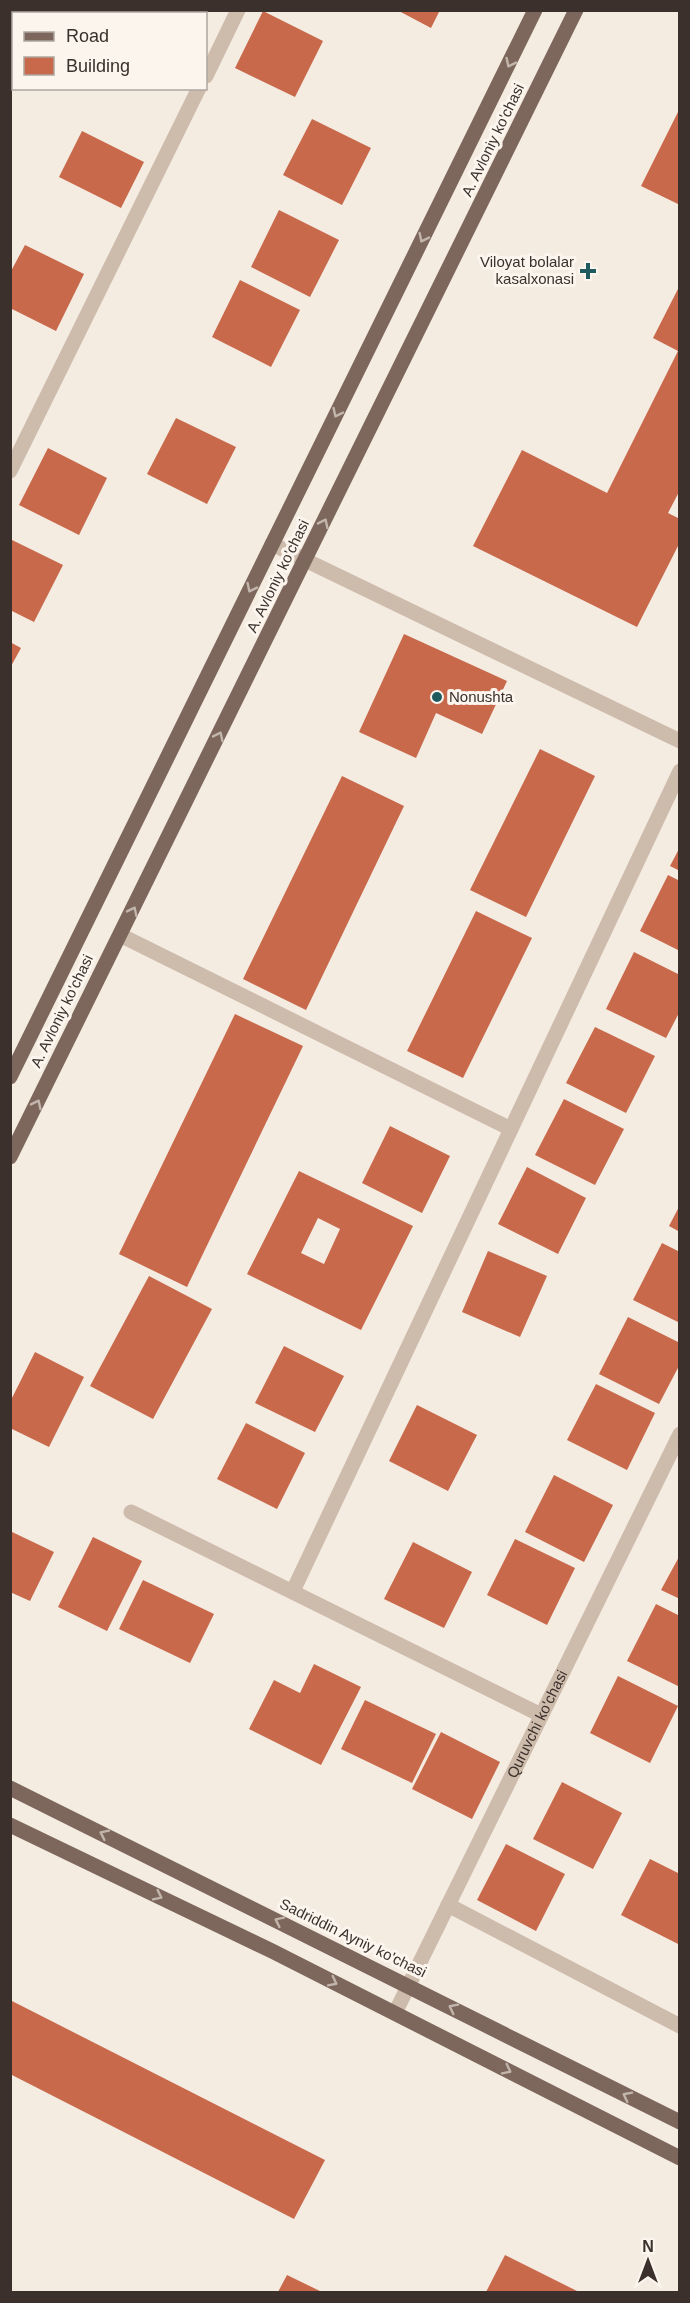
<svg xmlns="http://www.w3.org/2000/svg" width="690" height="2303" font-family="Arial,sans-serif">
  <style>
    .building { fill: #c8694b; fill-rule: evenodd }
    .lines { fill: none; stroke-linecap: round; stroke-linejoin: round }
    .minor { stroke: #cdbbac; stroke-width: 15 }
    .major { stroke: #7d675c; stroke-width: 15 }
    .oneway { stroke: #c2b5ac }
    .poi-dot { fill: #1f5a5e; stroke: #fbf5ee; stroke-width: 2 }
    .labels { text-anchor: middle; stroke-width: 6; stroke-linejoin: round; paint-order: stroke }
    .street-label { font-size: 15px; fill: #3b302b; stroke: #fbf5ee }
    .poi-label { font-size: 15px; fill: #3b302b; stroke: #fbf5ee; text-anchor: end }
  </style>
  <rect width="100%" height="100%" fill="#f4ebe1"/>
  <g class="building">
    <polygon points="10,10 34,10 33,14 14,14 14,27 10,26"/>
    <polygon points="397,10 440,10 431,28"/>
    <polygon points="263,11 323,41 295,97 235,68"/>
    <polygon points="10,36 14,38 14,55 10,61"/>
    <polygon points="680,108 680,205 641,186"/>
    <polygon points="312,119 371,148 342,205 283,175"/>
    <polygon points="82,131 144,162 121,208 59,177"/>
    <polygon points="279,210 339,240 310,297 251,267"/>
    <polygon points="25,245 84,274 56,331 10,308 10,273"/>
    <polygon points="240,280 300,310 271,367 212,337"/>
    <polygon points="680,285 680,490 668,513 680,519 680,542 637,627 473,546 522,450 607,493 678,351 653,338"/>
    <polygon points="176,418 236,447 207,504 147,474"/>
    <polygon points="48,448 107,478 79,535 19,505"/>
    <polygon points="10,539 63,565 34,622 10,610"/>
    <polygon points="404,634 507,681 482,734 436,713 416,758 359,732"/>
    <polygon points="10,642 21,648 10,668"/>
    <polygon points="540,749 595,776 526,917 470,890"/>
    <polygon points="342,776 404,806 306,1010 243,979"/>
    <polygon points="680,847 680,871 670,866"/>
    <polygon points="668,875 680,881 680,951 640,931"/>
    <polygon points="476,911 532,938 463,1078 407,1051"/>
    <polygon points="634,952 680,975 680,1011 666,1038 606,1009"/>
    <polygon points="235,1014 303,1046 187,1287 119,1254"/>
    <polygon points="595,1027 655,1056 626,1113 566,1083"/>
    <polygon points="564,1099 624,1129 595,1185 535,1155"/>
    <polygon points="390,1126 450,1156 422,1213 362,1183"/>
    <polygon points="527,1167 586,1198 558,1254 498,1224"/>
    <path d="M299 1171 413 1226 361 1330 247 1274ZM318 1218 340 1229 324 1264 301 1253Z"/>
    <polygon points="680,1205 680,1232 669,1226"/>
    <polygon points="662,1243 680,1252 680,1323 633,1300"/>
    <polygon points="488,1251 547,1276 520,1337 462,1312"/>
    <polygon points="149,1276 212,1309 153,1419 90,1386"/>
    <polygon points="628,1317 680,1343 680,1364 659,1404 599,1374"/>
    <polygon points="284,1346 344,1376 315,1432 255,1403"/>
    <polygon points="35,1352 84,1377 49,1447 10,1428 10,1402"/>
    <polygon points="596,1384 655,1413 627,1470 567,1440"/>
    <polygon points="417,1405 477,1435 448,1491 389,1461"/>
    <polygon points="246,1423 305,1453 277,1509 217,1479"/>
    <polygon points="554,1475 613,1505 584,1562 525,1532"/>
    <polygon points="10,1531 54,1552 30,1601 10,1592"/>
    <polygon points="93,1537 142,1561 107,1631 58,1607"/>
    <polygon points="515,1539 575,1568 547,1625 487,1595"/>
    <polygon points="413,1542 472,1572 444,1628 384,1599"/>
    <polygon points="680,1555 680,1599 661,1590"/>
    <polygon points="143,1580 214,1614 190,1663 119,1629"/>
    <polygon points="656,1604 680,1616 680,1687 627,1661"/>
    <polygon points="314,1664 361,1687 321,1765 249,1729 274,1680 300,1693"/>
    <polygon points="618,1676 678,1706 650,1763 590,1733"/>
    <polygon points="365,1700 436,1734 412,1783 341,1749"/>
    <polygon points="441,1732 500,1762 472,1819 412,1789"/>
    <polygon points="562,1782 622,1813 593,1869 533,1839"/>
    <polygon points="506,1844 565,1874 536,1931 477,1900"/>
    <polygon points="650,1859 680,1874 680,1945 621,1915"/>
    <polygon points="10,2000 325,2160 294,2219 10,2074"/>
    <polygon points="505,2255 579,2292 486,2292"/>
    <polygon points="287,2275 322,2292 278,2292"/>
  </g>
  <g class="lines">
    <g class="minor">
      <polyline points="206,76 238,10"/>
      <polyline points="10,471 199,88"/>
      <polyline points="272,544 680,741"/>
      <polyline points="120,935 511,1129"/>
      <polyline points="131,1512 541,1715"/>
      <polyline points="293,1591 680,771"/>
      <polyline points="448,1905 680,2026"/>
      <path id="s1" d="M395 2013 680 1434"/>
    </g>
    <g class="major">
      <polyline points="10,1077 535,10"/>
      <polyline points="10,1157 576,10"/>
      <polyline points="10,1788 680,2122"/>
      <polyline points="10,1825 272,1951 680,2158"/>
    </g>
  </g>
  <defs><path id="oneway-chevron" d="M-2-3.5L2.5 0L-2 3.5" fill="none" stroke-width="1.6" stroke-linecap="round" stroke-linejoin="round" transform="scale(1.5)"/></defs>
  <g class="oneway">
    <use href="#oneway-chevron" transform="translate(510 63) rotate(116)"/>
    <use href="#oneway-chevron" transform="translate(423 238) rotate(116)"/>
    <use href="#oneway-chevron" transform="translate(337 413) rotate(116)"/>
    <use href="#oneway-chevron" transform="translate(324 523) rotate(-64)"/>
    <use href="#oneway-chevron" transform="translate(251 588) rotate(116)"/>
    <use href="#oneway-chevron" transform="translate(219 736) rotate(-64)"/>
    <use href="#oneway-chevron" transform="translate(133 911) rotate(-64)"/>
    <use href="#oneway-chevron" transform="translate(37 1104) rotate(-64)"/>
    <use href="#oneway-chevron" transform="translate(104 1834) rotate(-154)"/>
    <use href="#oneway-chevron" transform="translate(158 1896) rotate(26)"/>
    <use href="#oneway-chevron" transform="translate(279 1921) rotate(-154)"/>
    <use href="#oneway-chevron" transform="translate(333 1982) rotate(27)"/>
    <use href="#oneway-chevron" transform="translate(453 2008) rotate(-153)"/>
    <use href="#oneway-chevron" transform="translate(507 2070) rotate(27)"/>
    <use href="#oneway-chevron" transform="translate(627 2096) rotate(-153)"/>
  </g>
  <g class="poi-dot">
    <path d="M585 262h6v6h6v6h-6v6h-6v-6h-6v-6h6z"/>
    <circle cx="437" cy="697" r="6"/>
  </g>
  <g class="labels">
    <g class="street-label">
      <text transform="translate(493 140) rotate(-64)" y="5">A. Avloniy ko'chasi</text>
      <text transform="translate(278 576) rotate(-64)" y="5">A. Avloniy ko'chasi</text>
      <text transform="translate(62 1011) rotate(-64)" y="5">A. Avloniy ko'chasi</text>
      <text dy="5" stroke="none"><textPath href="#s1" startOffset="322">Quruvchi ko'chasi</textPath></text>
      <text transform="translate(353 1938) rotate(26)" y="5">Sadriddin Ayniy ko'chasi</text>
    </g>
    <g class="poi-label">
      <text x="574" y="267">Viloyat bolalar<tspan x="574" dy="17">kasalxonasi</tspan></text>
      <text x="449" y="702" text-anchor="start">Nonushta</text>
    </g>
  </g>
  <rect width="690" height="2303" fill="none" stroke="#3b302b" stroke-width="24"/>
  <rect x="12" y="12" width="195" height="78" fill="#fbf5ee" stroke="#aea6a0" stroke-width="1.5"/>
  <rect x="24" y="32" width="30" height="9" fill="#7d675c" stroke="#aea6a0" stroke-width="1.5"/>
  <text x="66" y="42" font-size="18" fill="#3b302b">Road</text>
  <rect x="24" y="57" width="30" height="18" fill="#c8694b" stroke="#aea6a0" stroke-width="1.5"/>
  <text x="66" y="72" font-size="18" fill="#3b302b">Building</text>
  <g transform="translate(648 2261)" stroke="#fbf5ee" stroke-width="4.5" paint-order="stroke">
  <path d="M0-4.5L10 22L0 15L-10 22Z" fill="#3b302b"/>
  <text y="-9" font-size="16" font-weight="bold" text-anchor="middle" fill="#3b302b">N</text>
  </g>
</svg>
